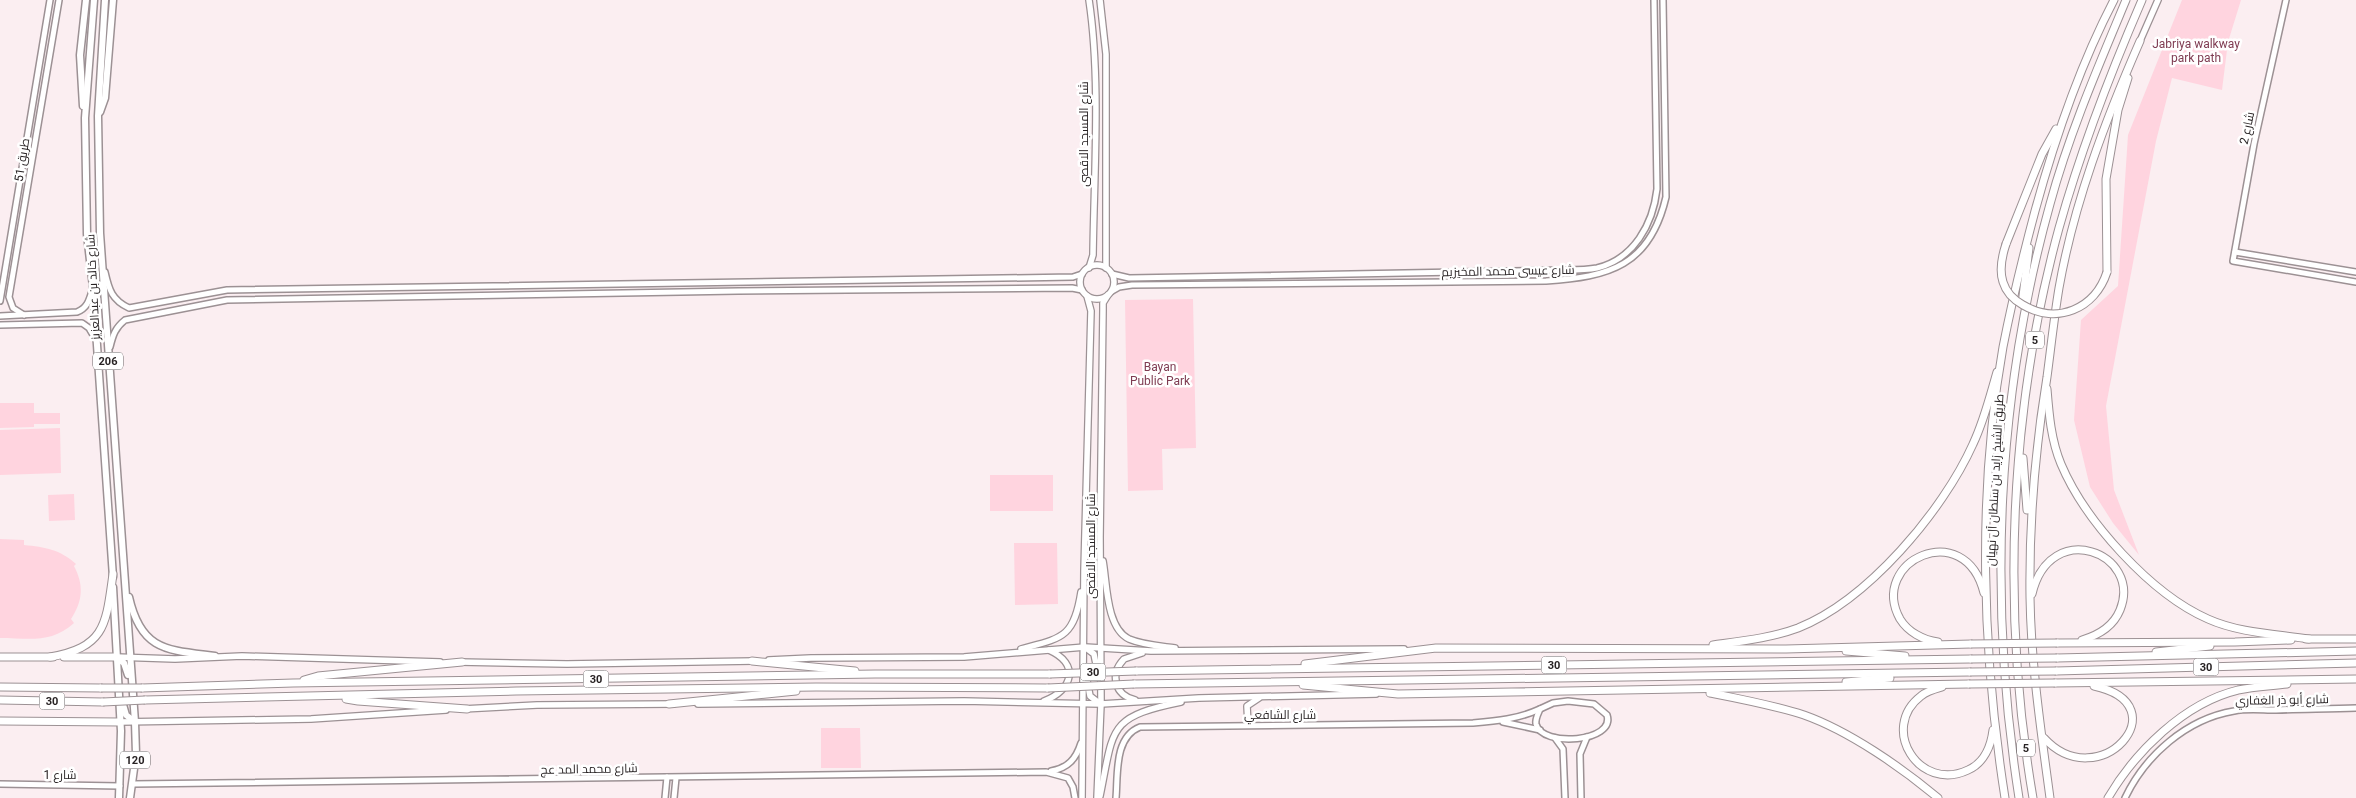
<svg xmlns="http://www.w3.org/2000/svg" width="2356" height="798" font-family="Roboto,Cairo,sans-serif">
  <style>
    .green { fill: #ffd4df }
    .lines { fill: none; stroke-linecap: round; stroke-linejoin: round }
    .tertiary-casing { stroke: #9c9194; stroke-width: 8 }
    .secondary-casing { stroke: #9c9194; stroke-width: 8 }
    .primary-casing { stroke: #9c9194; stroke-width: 9 }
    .motorway-casing { stroke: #9c9194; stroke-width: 9 }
    .tertiary { stroke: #fff; stroke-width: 5 }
    .secondary { stroke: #fff; stroke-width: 5.5 }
    .primary { stroke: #fff; stroke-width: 6 }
    .motorway { stroke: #fff; stroke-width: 7 }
    .motorway-bridge-casing { stroke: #9c9194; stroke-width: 9; stroke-linecap: butt }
    .motorway-bridge { stroke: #fff; stroke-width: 7 }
    .labels { text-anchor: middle; stroke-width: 5; stroke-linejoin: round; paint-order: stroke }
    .shield { fill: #fff; stroke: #686566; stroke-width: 1 }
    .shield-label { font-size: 11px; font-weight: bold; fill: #282324 }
    .park-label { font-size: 12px; fill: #7f3c52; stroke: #fff }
    .street-label { font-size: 12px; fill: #282324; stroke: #fff }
  </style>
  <rect width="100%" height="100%" fill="#fbeef1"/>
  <g class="green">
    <polygon points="2182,0 2241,0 2228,42 2222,90 2172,78 2156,141 2106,406 2114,490 2139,555 2113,523 2090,487 2074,420 2081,320 2118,286 2128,135"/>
    <polygon points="1193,299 1196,448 1162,449 1163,490 1128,491 1125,300"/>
    <polygon points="0,403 34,403 34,413 60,413 60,424 34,424 34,427 0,428"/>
    <polygon points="60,428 61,473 0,475 0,430"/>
    <rect x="990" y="475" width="63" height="36"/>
    <polygon points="74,494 75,520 49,521 48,495"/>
    <path d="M0 539 24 540V545C45 547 61 550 76 564L74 566C84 585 83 601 71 619L74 623C51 644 29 638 0 638Z"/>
    <polygon points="1014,543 1057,543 1058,604 1015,605"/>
    <polygon points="821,728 860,728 861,768 821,768"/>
  </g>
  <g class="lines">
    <g class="tertiary-casing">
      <g id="tertiary">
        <polyline points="2286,0 2254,144 2233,261 2356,282"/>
        <polyline points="2235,252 2356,272"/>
        <path d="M105 272C109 290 112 300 129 308L227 290 1073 277 1082 274"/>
        <path d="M1112 274 1129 278 1566 270C1576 270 1587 270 1597 268 1634 259 1653 224 1657 189L1654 0"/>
        <path d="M1112 291 1119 287 1132 285 1546 281C1609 277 1650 266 1666 197L1663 0"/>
        <polyline points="0,301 50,0"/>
        <polyline points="24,315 13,308 9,297 59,0"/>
        <path d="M0 316 77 312C87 308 89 301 92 291"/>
        <polyline points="0,325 82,323 89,328 96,340"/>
        <path d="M110 347C113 335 115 328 125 320L227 300 738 291 1072 288 1082 290"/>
        <path d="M1568 701 1594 704 1607 715C1616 742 1542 748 1536 724 1535 719 1538 714 1540 709L1553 703Z"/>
        <polyline points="1503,722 1540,730"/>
        <polyline points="1555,738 1563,749 1565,798"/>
        <path d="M1051 771C1068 768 1076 759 1081 743"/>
        <polyline points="0,784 120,786"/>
        <polyline points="133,784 1046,772 1068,778 1073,787 1075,798"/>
        <polyline points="665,798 667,777"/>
        <polyline points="674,798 676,778"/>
        <path d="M1116 798C1118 774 1114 737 1140 727L1473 723C1497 721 1518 719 1540 709"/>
        <polyline points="1581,798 1580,754 1587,737"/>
        <path d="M2125 798C2145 756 2186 719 2234 711 2247 708 2262 710 2276 710 2303 709 2329 709 2356 708"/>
      </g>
    </g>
    <g class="secondary-casing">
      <g id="secondary">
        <path d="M1089 0C1101 80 1094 174 1093 255L1089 268"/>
        <polyline points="1100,0 1106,54 1106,268"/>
        <polyline points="2140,41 2158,0"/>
        <circle cx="1097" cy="282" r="17"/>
        <path d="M1103 561C1107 583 1106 628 1129 639 1143 645 1160 646 1175 648"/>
        <polyline points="1086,648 1094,654 1098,674"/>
        <path d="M1021 649C1062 638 1074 638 1081 592"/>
        <polyline points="116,657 175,659 242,656 440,662"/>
        <polyline points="769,660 811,658 964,657 1085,647 1151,651 1404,649"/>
        <polyline points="459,662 567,664 754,661"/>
        <polyline points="1086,675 1090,696 1099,703"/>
        <path d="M1135 700C1115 695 1109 675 1124 659L1142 653"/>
        <path d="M1044 701C1073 690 1080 664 1049 650"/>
        <polyline points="698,704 964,701 1101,704 1199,698 1376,694"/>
        <polyline points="463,709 537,705 673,704"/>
        <polyline points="120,722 311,719 446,710"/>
        <polyline points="1248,725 1247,706 1259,698"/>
        <path d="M1100 796C1114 728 1107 717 1181 702"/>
        <polyline points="1082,798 1084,570 1091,311 1087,296"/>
        <polyline points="1097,798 1101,704 1100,537 1103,310 1103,303 1108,295"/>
      </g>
    </g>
    <g class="primary-casing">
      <g id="primary">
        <polyline points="94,0 85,118 87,234 93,287 113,577"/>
        <polyline points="105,0 98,116 100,233 135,722 136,754 130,798"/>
        <polyline points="83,106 80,55 86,0"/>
        <polyline points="100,112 105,98 113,0"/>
        <polyline points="113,587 121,731 119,798"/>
        <path d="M129 597C141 651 167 650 215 656"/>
        <polyline points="116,657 124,663 128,675"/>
        <polyline points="122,701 126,715 135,722"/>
      </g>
    </g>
    <g class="motorway-casing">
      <g id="motorway">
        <polyline points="2006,244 2042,154 2056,129"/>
        <polyline points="2107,272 2106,179 2118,110 2128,78"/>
        <polyline points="2022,304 2029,248"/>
        <path d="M2047 389C2049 414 2051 440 2061 464 2085 521 2151 594 2208 619 2239 633 2276 634 2309 639"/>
        <polyline points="2023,458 2027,510"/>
        <path d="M2032 594C2050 517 2143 553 2120 610 2113 627 2099 635 2082 640"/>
        <polyline points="2306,639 2356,639"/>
        <path d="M1938 642C1923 640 1908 632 1900 619 1868 561 1965 516 1984 593"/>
        <polyline points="2057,643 2235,642 2291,640"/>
        <path d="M1713 645C1742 641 1771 638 1798 628 1868 600 1943 511 1973 444 1984 421 1990 396 1997 372"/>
        <polyline points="1846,651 1905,656"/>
        <polyline points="2156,652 2210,646"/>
        <polyline points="0,657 53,657"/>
        <path d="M50 657C106 647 106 624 113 574"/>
        <polyline points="64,657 116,657"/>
        <polyline points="2057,658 2356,651"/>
        <polyline points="752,661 855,671"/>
        <polyline points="1305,664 1436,648 1786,649 1971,644"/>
        <polyline points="1136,671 1971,659"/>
        <polyline points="2056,671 2356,663"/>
        <polyline points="304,680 318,676 462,662"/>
        <polyline points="1846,682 1890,678"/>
        <polyline points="2055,683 2356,679"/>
        <polyline points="1134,684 1970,672"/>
        <polyline points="1303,685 1398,694 1969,684"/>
        <polyline points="0,687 101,688"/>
        <path d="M1942 687C1935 689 1927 691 1921 696 1879 728 1919 793 1968 770 1984 763 1991 746 1993 730"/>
        <polyline points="142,688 293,683 875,674 1050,674"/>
        <path d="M1710 693C1741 699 1773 705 1804 715 1849 731 1901 767 1938 798"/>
        <polyline points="346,699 358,701 467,709"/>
        <polyline points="0,700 103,702"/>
        <polyline points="145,700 516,691 816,687 1048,688"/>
        <polyline points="669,704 796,691"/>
        <polyline points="0,721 120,722"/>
        <path d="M2044 738C2099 798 2182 705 2094 686"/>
        <path d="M2005 798C1982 652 1977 493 2003 347 2012 301 2023 256 2035 211 2055 138 2079 67 2114 0"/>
        <path d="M2019 798C1988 600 1996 398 2050 204 2069 134 2098 67 2126 0"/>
        <path d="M2033 798C2001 611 2009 411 2059 228 2081 149 2110 74 2142 0"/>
        <path d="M2050 798C2041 731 2031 664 2030 597 2029 523 2035 450 2047 377 2051 347 2054 318 2059 288 2074 203 2105 121 2140 41"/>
        <path d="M2108 798C2135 752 2184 703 2238 690 2254 687 2271 686 2287 684"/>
      </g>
    </g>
    <use href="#tertiary" class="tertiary"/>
    <use href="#secondary" class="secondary"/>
    <use href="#primary" class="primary"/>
    <use href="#motorway" class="motorway"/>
    <g class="motorway-bridge-casing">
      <g id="motorway-bridge">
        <path d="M2006 244C2002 256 1999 270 2003 282 2006 292 2014 300 2023 305 2057 325 2095 309 2107 272"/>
        <polyline points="1971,644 2057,643"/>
        <polyline points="1971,659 2057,658"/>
        <polyline points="1970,672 2056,671"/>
        <polyline points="1050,674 1136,671"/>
        <polyline points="1969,684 2055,683"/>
        <polyline points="101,688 142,688"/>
        <polyline points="1048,688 1134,684"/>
        <polyline points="103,702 145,700"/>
      </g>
    </g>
    <use href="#motorway-bridge" class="motorway-bridge"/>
  </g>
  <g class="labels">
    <g class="shield">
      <rect x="2026" y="331.5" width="18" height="17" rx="4"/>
      <rect x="93" y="352.5" width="30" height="17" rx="4"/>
      <rect x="1541.5" y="656.5" width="25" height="17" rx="4"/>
      <rect x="2193.5" y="658.5" width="25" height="17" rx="4"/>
      <rect x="1080.5" y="663.5" width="25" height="17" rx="4"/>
      <rect x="583.5" y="670.5" width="25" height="17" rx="4"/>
      <rect x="39.5" y="692.5" width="25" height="17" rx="4"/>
      <rect x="2017" y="739.5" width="18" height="17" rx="4"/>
      <rect x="120" y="751.5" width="30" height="17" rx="4"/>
    </g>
    <g class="shield-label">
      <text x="2035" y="344">5</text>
      <text x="108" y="365">206</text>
      <text x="1554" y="669">30</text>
      <text x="2206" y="671">30</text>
      <text x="1093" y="676">30</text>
      <text x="596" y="683">30</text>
      <text x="52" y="705">30</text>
      <text x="2026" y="752">5</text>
      <text x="135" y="764">120</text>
    </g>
    <g class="park-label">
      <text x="2196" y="48">Jabriya walkway<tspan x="2196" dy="14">park path</tspan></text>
      <text x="1160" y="371">Bayan<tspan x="1160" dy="14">Public Park</tspan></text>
    </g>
    <g class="street-label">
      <text transform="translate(2247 128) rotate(-78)" y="4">شارع 2</text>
      <text transform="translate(1084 134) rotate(-90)" y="4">شارع المسجد الاقصى</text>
      <text transform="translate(22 160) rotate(-81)" y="4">طريق 51</text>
      <text transform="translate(1508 271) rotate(-1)" y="4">شارع عيسى محمد المخيزيم</text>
      <text transform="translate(93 287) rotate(-93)" y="4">شارع خالد بن عبدالعزيز</text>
      <text transform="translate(1995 480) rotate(-87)" y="4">طريق الشيخ زايد بن سلطان آل نهيان</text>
      <text transform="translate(1091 546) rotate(-90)" y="4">شارع المسجد الاقصى</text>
      <text transform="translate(2282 700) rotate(-1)" y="4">شارع أبو ذر الغفاري</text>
      <text x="1280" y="719">شارع الشافعي</text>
      <text transform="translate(589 769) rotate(-1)" y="4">شارع محمد المد عج</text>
      <text x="60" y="779">شارع 1</text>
    </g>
  </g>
</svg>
